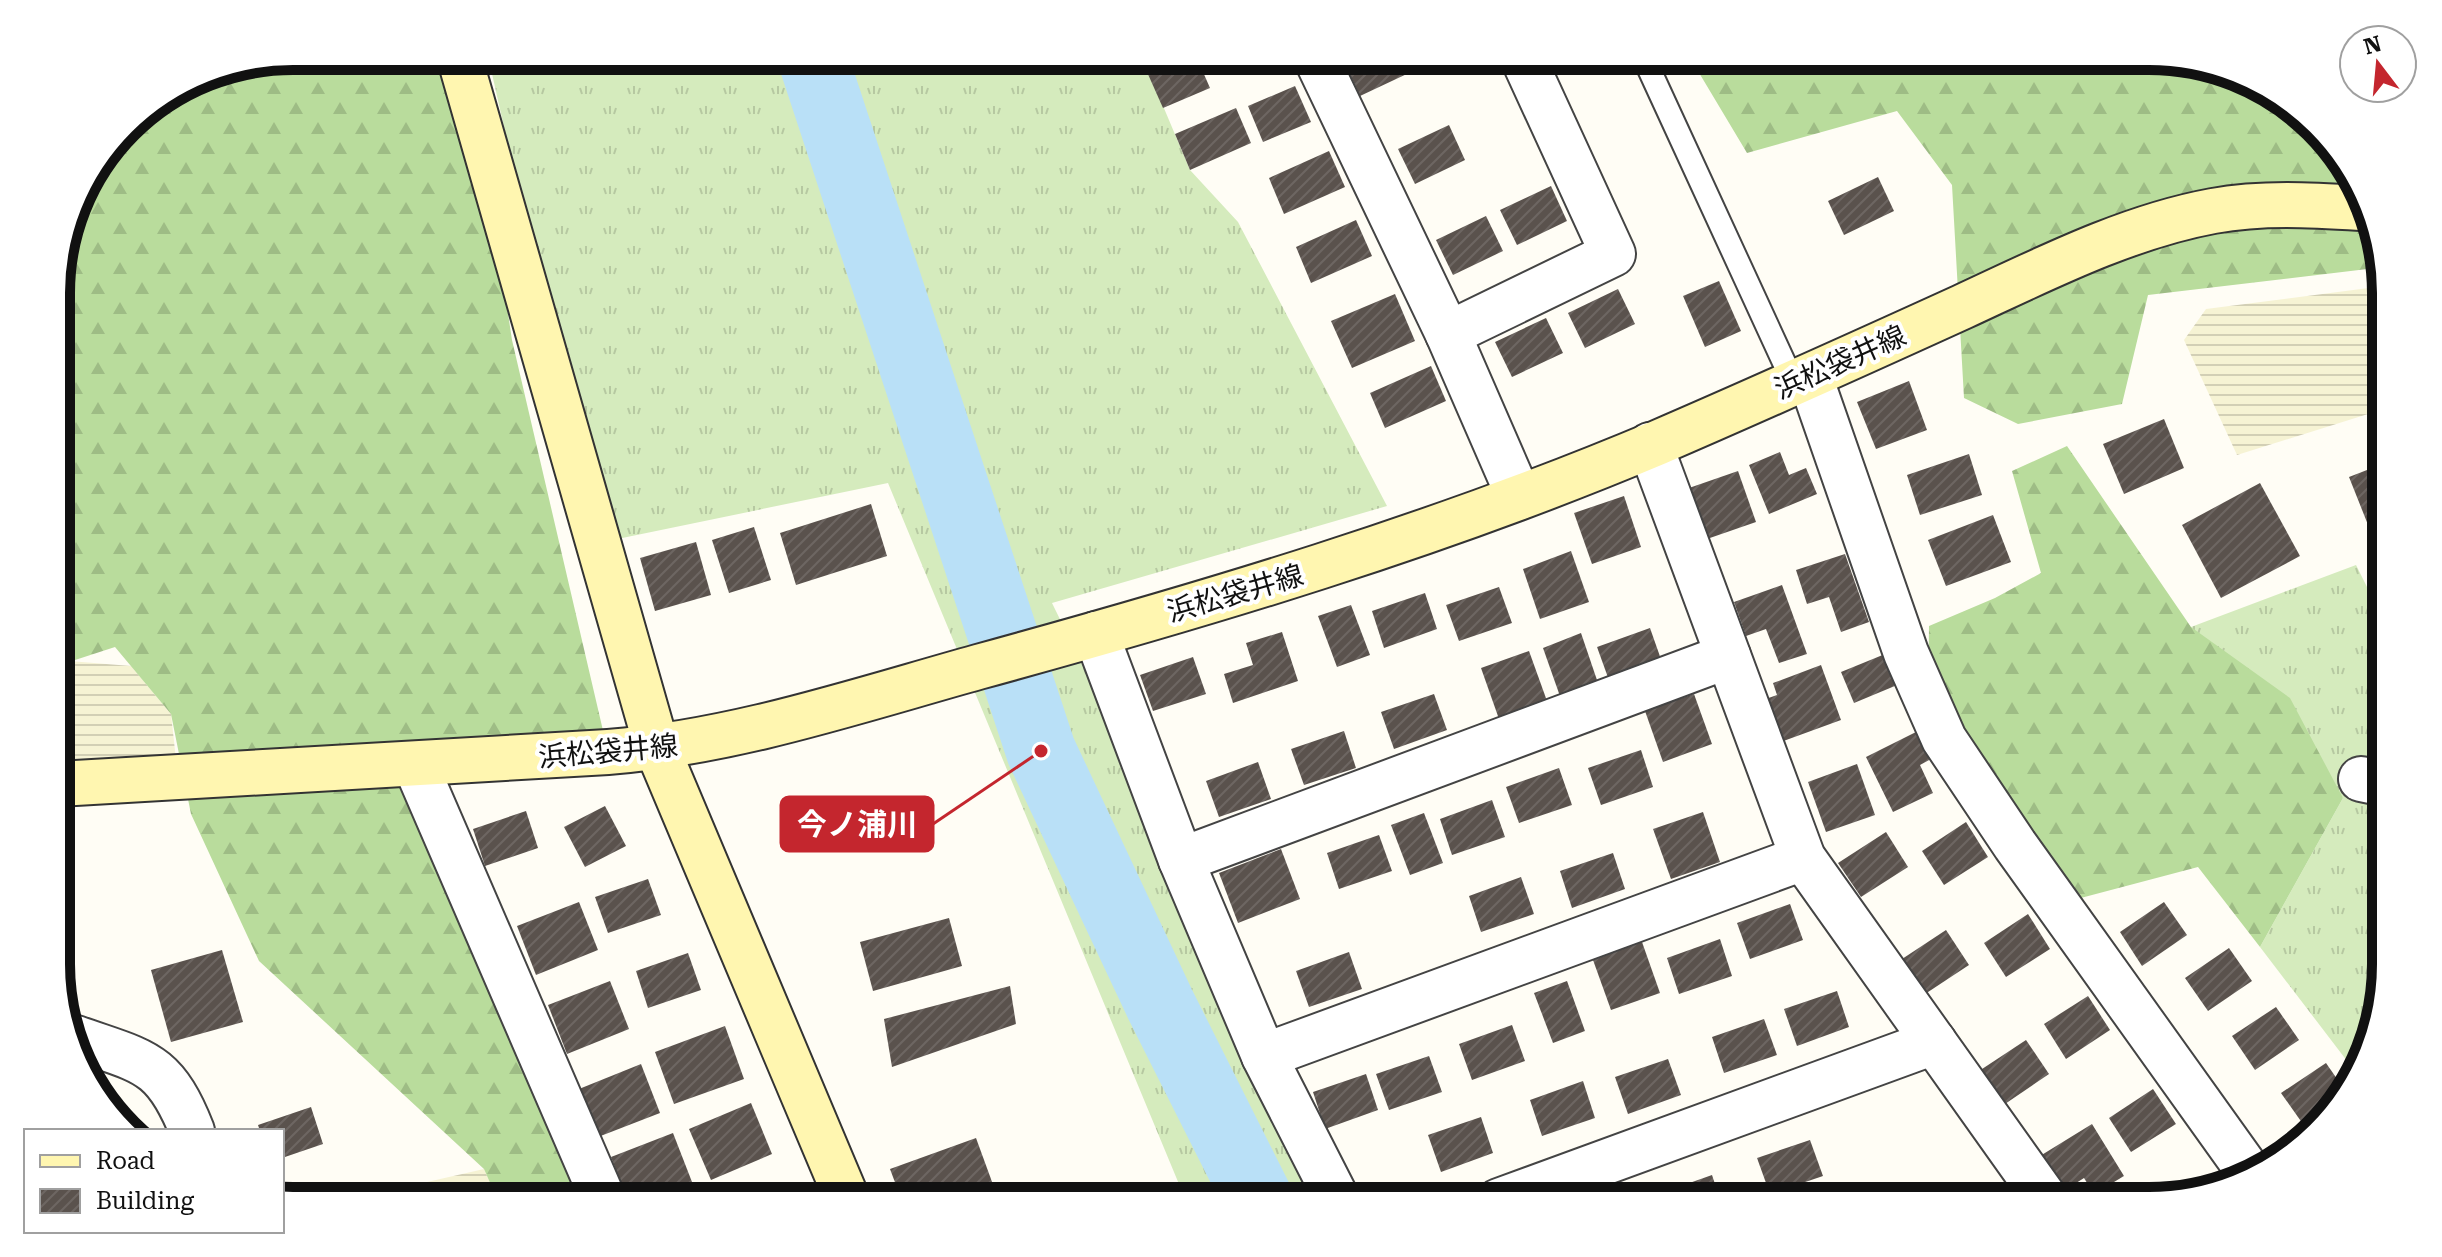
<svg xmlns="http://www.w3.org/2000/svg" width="2442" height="1257" font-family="'Roboto Serif','Noto Sans JP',serif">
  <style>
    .farmland { fill: url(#farmland-rules) }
    .grass { fill: url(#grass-tufts) }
    .forest { fill: url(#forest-firs) }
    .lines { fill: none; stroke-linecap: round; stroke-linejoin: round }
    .river { stroke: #b9e0f7; stroke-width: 70 }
    .building { fill: url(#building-hatch) }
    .lane-casing { stroke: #444; stroke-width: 26 }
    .street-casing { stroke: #444; stroke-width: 48 }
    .secondary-casing { stroke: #333; stroke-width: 48 }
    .lane { stroke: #fff; stroke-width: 22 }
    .street { stroke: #fff; stroke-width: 44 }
    .secondary { stroke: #fff6b0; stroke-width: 44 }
    .labels { text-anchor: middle; stroke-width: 8; stroke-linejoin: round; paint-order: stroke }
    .street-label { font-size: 28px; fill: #111; stroke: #fff }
    .rim { fill: none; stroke: #111; stroke-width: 10 }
    .leader { fill: none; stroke: #c4262e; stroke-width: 3 }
    .callout-dot { fill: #c4262e; stroke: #fff; stroke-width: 3 }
    .callout { fill: #c4262e; stroke: #c4262e; stroke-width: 3 }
    .callout-label { font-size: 30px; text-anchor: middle; font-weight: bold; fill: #fff }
  </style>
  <defs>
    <pattern id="farmland-rules" width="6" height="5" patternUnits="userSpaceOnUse" patternTransform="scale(2)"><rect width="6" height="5" fill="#f6f3d4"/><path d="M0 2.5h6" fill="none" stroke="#d2cfb5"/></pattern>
    <pattern id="grass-tufts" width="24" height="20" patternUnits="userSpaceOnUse" patternTransform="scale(2)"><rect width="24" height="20" fill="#d5ebbd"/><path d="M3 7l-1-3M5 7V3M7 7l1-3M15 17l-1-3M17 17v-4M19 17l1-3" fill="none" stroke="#b6c8a1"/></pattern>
    <pattern id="forest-firs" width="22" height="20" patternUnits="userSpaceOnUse" patternTransform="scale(2)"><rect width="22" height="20" fill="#b9dc9c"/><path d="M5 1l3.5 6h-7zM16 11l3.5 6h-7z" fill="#9ebc85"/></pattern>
    <pattern id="building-hatch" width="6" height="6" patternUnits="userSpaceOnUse" patternTransform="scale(2)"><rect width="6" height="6" fill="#5a524d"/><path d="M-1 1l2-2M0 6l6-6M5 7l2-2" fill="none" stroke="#6d6662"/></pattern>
  </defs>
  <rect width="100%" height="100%" fill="#fffdf5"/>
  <g class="farmland">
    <polygon points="2384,286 2384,409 2237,455 2184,340 2206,309"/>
    <polygon points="57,660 131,666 171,714 178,778 58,784"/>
    <polygon points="484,1169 498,1201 344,1201"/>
  </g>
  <g class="grass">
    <polygon points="488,56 1142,56 1190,170 1238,222 1387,506 1052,603 1345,1201 1186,1201 888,483 598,543"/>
    <polygon points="2356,565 2385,623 2386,964 2362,1068 2357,1074 2260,947 2343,798 2191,627"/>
  </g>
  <g class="forest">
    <polygon points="293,56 469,56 512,340 608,752 416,764 598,1201 498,1201 484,1169 259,961 191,814 171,714 115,647 72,661 64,476 57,420 57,277 80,189 137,115 203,74"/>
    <polygon points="1689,56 2149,56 2253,80 2337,149 2384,267 2148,295 2122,404 2018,424 1964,398 1952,185 1897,111 1747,153"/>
    <polygon points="2067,446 2191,627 2290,698 2343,798 2260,947 2198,867 2058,904 1928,702 1929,626 1995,598 2041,573 2012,471"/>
  </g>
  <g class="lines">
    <polyline class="river" points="812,56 1041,751 1160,1004 1259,1201"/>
  </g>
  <g class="building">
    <polygon points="1184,56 1196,56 1210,88 1163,108 1147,72"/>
    <polygon points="1220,56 1247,56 1224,66"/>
    <polygon points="1356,56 1403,56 1411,72 1360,96 1344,62"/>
    <polygon points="1418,56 1449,56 1423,68"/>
    <polygon points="1295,86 1311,122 1263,142 1248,106"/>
    <polygon points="1236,108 1251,143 1190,170 1175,134"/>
    <polygon points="1449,125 1465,160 1415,184 1398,149"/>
    <polygon points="1329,151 1345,187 1284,214 1269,178"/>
    <polygon points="1878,177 1894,211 1844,235 1828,201"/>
    <polygon points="1551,186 1567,221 1517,245 1500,210"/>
    <polygon points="1486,216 1503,251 1453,275 1436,240"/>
    <polygon points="1356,220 1372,256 1311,283 1296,247"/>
    <polygon points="1719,281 1741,331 1705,347 1683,296"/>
    <polygon points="1618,289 1635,324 1585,348 1568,313"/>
    <polygon points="1395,294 1415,341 1352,368 1331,321"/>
    <polygon points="1546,318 1563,353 1512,377 1495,342"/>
    <polygon points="1431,366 1446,401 1385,428 1370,393"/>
    <polygon points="1909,381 1927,430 1876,449 1857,402"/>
    <polygon points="2164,419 2184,468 2124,494 2103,444"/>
    <polygon points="1780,452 1789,475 1806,468 1817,494 1769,514 1749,465"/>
    <polygon points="1969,454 1982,495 1920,515 1907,475"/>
    <polygon points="2385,463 2385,553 2380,555 2349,477"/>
    <polygon points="1738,471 1756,522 1707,539 1689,488"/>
    <polygon points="2260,483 2300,556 2221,598 2182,525"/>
    <polygon points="1624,496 1641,547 1592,564 1574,513"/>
    <polygon points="871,504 887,556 796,585 780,533"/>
    <polygon points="1993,515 2011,562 1946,586 1928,540"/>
    <polygon points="754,527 771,580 729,593 712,540"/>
    <polygon points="696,542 711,595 655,611 640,558"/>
    <polygon points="1571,551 1589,602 1540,619 1523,569"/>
    <polygon points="1845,554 1869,622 1841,632 1829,597 1807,604 1796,570"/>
    <polygon points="1782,585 1807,654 1779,663 1766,629 1746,636 1734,602"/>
    <polygon points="1499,587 1512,623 1459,641 1446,605"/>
    <polygon points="1425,593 1437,629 1384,648 1372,611"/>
    <polygon points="1351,605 1370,655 1337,667 1318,616"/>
    <polygon points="1650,628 1663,665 1610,683 1597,647"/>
    <polygon points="1282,632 1298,681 1233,703 1224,674 1253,665 1246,643"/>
    <polygon points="1581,633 1599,686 1561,699 1543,648"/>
    <polygon points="1529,651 1547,701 1499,719 1481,668"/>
    <polygon points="1890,652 1902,683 1854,703 1841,672"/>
    <polygon points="1193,657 1206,694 1153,711 1140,675"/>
    <polygon points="1821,665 1841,720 1775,744 1760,701 1777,695 1773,683"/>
    <polygon points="1434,694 1447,730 1394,749 1381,712"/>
    <polygon points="1694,694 1712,744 1663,762 1645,711"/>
    <polygon points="1344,731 1356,768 1304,785 1291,749"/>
    <polygon points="1918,731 1931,759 1920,765 1933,793 1893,812 1866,757"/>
    <polygon points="1641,750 1653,787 1601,805 1588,768"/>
    <polygon points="1258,762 1271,799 1219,817 1206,781"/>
    <polygon points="1857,764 1875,815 1826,832 1808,782"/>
    <polygon points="1559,768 1572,805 1519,823 1506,787"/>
    <polygon points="1492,800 1505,837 1452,855 1440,819"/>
    <polygon points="605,806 626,846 585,867 564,827"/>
    <polygon points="526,811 538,848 485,866 473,829"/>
    <polygon points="1703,812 1720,862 1671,879 1653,829"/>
    <polygon points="1424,813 1443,863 1410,875 1391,825"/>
    <polygon points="1966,822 1988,857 1944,885 1922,851"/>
    <polygon points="1886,832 1908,867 1861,897 1838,863"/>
    <polygon points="1379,835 1392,871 1339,889 1327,853"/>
    <polygon points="1281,849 1300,899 1238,923 1219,873"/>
    <polygon points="1613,853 1625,889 1572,908 1560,871"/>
    <polygon points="1521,877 1534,914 1481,932 1469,896"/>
    <polygon points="648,879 661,915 608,933 595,897"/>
    <polygon points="579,902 598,950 536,975 517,926"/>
    <polygon points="2164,902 2187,935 2142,966 2120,932"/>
    <polygon points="1790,904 1803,940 1750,959 1737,923"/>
    <polygon points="2028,914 2050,949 2006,977 1984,943"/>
    <polygon points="949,918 962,966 873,991 860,942"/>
    <polygon points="1946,930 1969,965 1922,996 1899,961"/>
    <polygon points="1720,939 1732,976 1679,994 1667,958"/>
    <polygon points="1642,942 1660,993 1611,1010 1593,960"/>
    <polygon points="2229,948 2252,981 2208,1011 2185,978"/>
    <polygon points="222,950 243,1022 171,1042 151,970"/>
    <polygon points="1349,952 1362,989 1309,1007 1296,971"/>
    <polygon points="688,953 701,990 648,1008 636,971"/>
    <polygon points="610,981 629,1029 567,1054 548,1005"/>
    <polygon points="1567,981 1585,1031 1553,1043 1534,993"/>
    <polygon points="1010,986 1016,1024 892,1067 884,1019"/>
    <polygon points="1837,991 1849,1027 1797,1046 1784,1009"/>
    <polygon points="2088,996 2110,1030 2066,1059 2044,1024"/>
    <polygon points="2276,1007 2299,1040 2255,1070 2232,1036"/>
    <polygon points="1764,1019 1777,1055 1724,1073 1712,1037"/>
    <polygon points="1512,1025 1525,1061 1472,1080 1459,1044"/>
    <polygon points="725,1026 744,1079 674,1104 655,1052"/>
    <polygon points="2026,1040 2049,1074 2002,1106 1979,1071"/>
    <polygon points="1429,1056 1442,1092 1389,1110 1376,1074"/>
    <polygon points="1668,1059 1681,1095 1628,1114 1615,1077"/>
    <polygon points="2326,1063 2344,1089 2318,1118 2305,1127 2281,1093"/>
    <polygon points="641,1064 660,1113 598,1137 579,1089"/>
    <polygon points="1366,1074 1378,1110 1325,1129 1313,1092"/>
    <polygon points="1583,1081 1595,1118 1542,1136 1530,1100"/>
    <polygon points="2153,1089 2176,1124 2131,1152 2109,1118"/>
    <polygon points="751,1103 772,1154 711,1180 689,1129"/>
    <polygon points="311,1107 323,1144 282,1158 282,1131 260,1131 258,1125"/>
    <polygon points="1481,1117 1493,1153 1441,1172 1428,1135"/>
    <polygon points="2092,1124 2124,1176 2094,1194 2084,1178 2062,1192 2040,1156"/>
    <polygon points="673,1133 692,1182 644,1201 628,1201 611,1157"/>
    <polygon points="976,1138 999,1201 902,1201 890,1169"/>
    <polygon points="1810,1140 1823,1176 1770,1194 1757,1158"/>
    <polygon points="2225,1170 2230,1178 2197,1189 2197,1188"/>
    <polygon points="1712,1175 1717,1190 1732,1185 1738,1201 1686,1201 1681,1186"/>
  </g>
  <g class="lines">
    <g class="lane-casing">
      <polyline id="lane" points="1643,56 1794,384"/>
    </g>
    <g class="street-casing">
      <g id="street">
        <polyline points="1315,56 1448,334 1519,497"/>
        <polyline points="1448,334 1613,254 1522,56"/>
        <polyline points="1810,377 1906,653 1944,739 2015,845 2249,1172"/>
        <polyline points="1650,445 1803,858 2047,1201"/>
        <polyline points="1096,634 1181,860 1264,1056 1338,1201"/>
        <polyline points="415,764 604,1201"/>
        <polyline points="2361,779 2385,784"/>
        <polyline points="1181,860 1728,656"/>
        <path d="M76 1038C143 1062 164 1060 192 1131"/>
        <polyline points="1264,1056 1803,858"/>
        <polyline points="1499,1201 1934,1042"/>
      </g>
    </g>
    <g class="secondary-casing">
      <g id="secondary">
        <polyline points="459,56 657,748 848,1201"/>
        <path d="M58 784 608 752C735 742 856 701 978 667 1208 604 1436 536 1657 443 1759 399 1861 353 1962 307 2042 270 2126 227 2213 211 2262 202 2312 205 2361 208"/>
      </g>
    </g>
    <use href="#lane" class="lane"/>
    <use href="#street" class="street"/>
    <use href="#secondary" class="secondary"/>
  </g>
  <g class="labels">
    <g class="street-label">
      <text transform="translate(1840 362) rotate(-24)" y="10">浜松袋井線</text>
      <text transform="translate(1235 593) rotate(-16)" y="10">浜松袋井線</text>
      <text transform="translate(608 751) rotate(-5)" y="10">浜松袋井線</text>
    </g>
  </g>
  <path d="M0 0H2442V1257H0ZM293 70H2149A223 223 0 0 1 2372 293V964A223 223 0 0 1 2149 1187H293A223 223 0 0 1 70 964V293A223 223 0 0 1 293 70Z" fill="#fff" fill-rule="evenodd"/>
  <path class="rim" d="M293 70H2149A223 223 0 0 1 2372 293V964A223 223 0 0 1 2149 1187H293A223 223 0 0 1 70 964V293A223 223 0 0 1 293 70Z"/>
  <path class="leader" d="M1041 751L933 824"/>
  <circle class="callout-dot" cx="1041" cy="751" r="8"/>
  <rect class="callout" x="781" y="797" width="152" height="54" rx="8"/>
  <g class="callout-label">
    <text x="857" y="835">今ノ浦川</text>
  </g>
  <rect x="24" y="1129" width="260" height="104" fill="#ffffff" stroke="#a0a0a0" stroke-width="2"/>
  <rect x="40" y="1155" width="40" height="12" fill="#fff6b0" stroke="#a0a0a0" stroke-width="2"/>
  <text x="96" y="1169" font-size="24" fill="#111111">Road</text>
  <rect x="40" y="1189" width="40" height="24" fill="url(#building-hatch)" stroke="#a0a0a0" stroke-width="2"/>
  <text x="96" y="1209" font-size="24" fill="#111111">Building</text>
  <g transform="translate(2378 64) rotate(344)"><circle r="38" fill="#ffffff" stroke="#a0a0a0" stroke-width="2"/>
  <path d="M0-6L14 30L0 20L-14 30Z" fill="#c4262e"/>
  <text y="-12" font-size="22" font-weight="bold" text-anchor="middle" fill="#111111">N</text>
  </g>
</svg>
